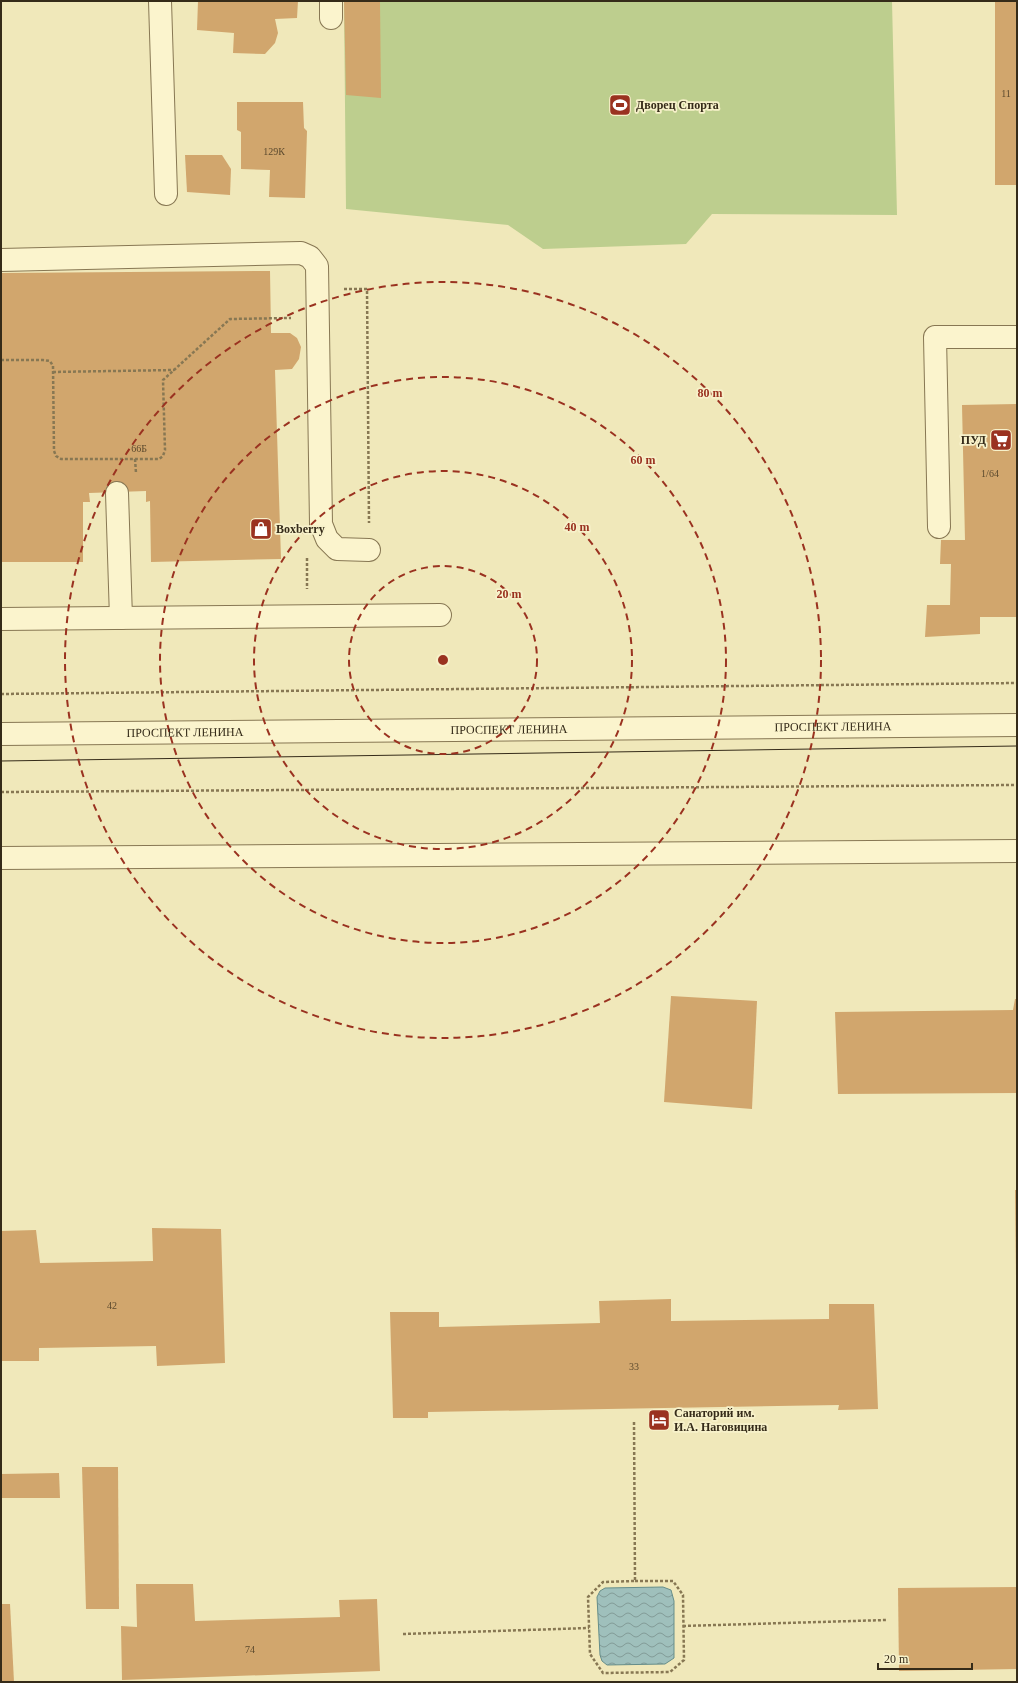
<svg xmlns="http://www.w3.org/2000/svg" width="1018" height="1683" font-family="Georgia,serif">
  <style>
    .green { fill: #bdce8e }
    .water { fill: url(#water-waves); stroke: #668e8a }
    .building { fill: #d1a66d }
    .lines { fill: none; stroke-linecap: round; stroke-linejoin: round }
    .minor-casing { stroke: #877753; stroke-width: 24 }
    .path { stroke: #877753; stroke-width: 2.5; stroke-dasharray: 3 2; stroke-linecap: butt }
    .minor { stroke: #fbf4cd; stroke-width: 22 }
    .tram { stroke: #352b19; stroke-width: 1 }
    .ring { fill: none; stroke: #9a3220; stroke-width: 2; stroke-dasharray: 7 5 }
    .labels { text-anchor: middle; stroke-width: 3.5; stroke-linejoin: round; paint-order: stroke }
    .number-label { font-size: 10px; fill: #5c4a2e }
    .poi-label { font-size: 12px; font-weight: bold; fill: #352b19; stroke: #f7f1ca; text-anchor: start }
    .street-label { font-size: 12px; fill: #352b19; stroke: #f7f1ca }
    .centre { fill: #9a3220; stroke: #f7f1ca; stroke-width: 2 }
    .ring-label { font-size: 12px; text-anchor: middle; font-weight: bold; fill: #9a3220; stroke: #f7f1ca; stroke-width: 3.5; stroke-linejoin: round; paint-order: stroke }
  </style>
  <defs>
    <pattern id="water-waves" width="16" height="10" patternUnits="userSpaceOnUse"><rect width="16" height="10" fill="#9fc0bc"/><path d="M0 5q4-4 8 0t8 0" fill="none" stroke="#829c98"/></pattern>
  </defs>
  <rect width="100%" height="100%" fill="#f0e8ba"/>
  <polygon class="green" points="344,1 892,1 897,215 712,214 686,244 543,249 508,225 346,209"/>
  <polygon class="water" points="663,1587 671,1590 674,1601 674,1658 665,1664 607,1665 602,1661 600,1655 597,1597 600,1591 605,1588"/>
  <g class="building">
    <polygon points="198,1 298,1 297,18 275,19 278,33 275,43 265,54 233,53 234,33 197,30"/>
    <polygon points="344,1 380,1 381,98 346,95"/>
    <rect x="995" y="1" width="22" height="184"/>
    <polygon points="237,102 303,102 304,128 307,131 305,198 269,197 270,170 241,169 241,132 237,130"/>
    <polygon points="185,155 222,155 231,169 230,195 187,192"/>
    <polygon points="270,271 271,333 290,333 297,338 301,347 299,359 292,369 275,370 281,559 151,562 150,501 146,502 146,491 89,493 90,502 83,502 83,562 1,562 1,273"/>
    <polygon points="1017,404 1017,617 980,617 980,634 925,637 927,605 950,605 951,564 940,564 941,540 965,540 962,405"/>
    <polygon points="671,996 757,1001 752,1109 664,1102"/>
    <polygon points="1015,999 1017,999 1017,1093 838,1094 835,1012 1013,1010"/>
    <polygon points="1015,1190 1017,1190 1017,1277 1016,1277"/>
    <polygon points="152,1228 221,1229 225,1363 157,1366 156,1346 39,1348 39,1361 1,1361 1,1231 36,1230 40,1263 153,1261"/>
    <polygon points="671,1299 671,1321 829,1319 829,1304 874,1304 878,1409 838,1410 839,1405 428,1412 428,1418 393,1418 390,1312 439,1312 439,1327 600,1323 599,1301"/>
    <polygon points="82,1467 118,1467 119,1609 86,1609"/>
    <polygon points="59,1473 60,1498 1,1498 1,1474"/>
    <polygon points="136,1584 193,1584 195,1621 340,1617 339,1600 377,1599 380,1671 122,1680 121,1626 137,1627"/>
    <polygon points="1017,1587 1017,1669 899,1671 898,1588"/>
    <polygon points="1,1604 10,1604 14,1682 1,1682"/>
  </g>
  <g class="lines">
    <g class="minor-casing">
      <g id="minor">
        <polyline points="160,1 166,194"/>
        <polyline points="331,1 331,18"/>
        <polyline points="1,260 301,253 310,257 317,266 321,524 327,539 337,549 369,550"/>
        <polyline points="117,493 121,618"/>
        <polyline points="939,527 935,337 1017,337"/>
        <polyline points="1,619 440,615"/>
        <path id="s1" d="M1 734 1017 725"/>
        <polyline points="1,858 1017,851"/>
      </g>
    </g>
    <g class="path">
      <polyline points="344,289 367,289 369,523"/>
      <polyline points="1,360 43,360 50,361 53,366 54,451 56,456 61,459 159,459 163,456 165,450 163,380 230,319 291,318"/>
      <polyline points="53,372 174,370"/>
      <polyline points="135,459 136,473"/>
      <polyline points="307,558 307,589"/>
      <polyline points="1,694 1017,683"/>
      <polyline points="1,792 1017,785"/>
      <polyline points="634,1422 635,1581"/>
      <polygon points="635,1581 673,1581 683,1595 684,1660 670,1672 603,1673 590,1654 588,1597 603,1582"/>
      <polyline points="683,1626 887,1620"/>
      <polyline points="403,1634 589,1628"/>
    </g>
    <use href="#minor" class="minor"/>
    <polyline class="tram" points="1,761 1017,746"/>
  </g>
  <g class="ring">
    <circle cx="443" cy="660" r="94"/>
    <circle cx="443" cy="660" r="189"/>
    <circle cx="443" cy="660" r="283"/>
    <circle cx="443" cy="660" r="378"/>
  </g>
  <defs>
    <g id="stadium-square" transform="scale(1.15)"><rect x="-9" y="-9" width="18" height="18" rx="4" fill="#9a3220" stroke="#f7f1ca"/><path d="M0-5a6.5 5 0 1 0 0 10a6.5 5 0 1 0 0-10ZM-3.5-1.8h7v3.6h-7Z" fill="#fff"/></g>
    <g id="supermarket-square" transform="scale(1.15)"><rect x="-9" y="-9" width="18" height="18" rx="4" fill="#9a3220" stroke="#f7f1ca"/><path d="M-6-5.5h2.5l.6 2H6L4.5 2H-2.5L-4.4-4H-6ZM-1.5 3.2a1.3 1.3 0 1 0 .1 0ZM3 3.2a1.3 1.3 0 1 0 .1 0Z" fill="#fff"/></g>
    <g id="shop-square" transform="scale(1.15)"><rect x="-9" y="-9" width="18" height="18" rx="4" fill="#9a3220" stroke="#f7f1ca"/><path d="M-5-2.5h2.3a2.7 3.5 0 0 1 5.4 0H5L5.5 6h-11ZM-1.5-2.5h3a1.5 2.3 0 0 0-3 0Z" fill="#fff"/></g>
    <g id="hotel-square" transform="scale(1.15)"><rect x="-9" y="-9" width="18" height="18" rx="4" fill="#9a3220" stroke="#f7f1ca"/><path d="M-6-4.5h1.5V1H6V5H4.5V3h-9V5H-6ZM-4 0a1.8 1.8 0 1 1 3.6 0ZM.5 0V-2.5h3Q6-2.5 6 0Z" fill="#fff"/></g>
  </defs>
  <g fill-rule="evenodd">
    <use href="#stadium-square" x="620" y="105"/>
    <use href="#supermarket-square" x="1001" y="440"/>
    <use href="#shop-square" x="261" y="529"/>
    <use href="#hotel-square" x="659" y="1420"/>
  </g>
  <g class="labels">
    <g class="number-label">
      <text x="1006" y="97">11</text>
      <text x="274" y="155">129К</text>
      <text x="139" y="452">66Б</text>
      <text x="990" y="477">1/64</text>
      <text x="112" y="1309">42</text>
      <text x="634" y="1370">33</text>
      <text x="250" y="1653">74</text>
    </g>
    <g class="poi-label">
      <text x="636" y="109">Дворец Спорта</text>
      <text x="986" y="444" text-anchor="end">ПУД</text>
      <text x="276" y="533">Boxberry</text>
      <text x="674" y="1417">Санаторий им.<tspan x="674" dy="14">И.А. Наговицина</tspan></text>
    </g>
    <g class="street-label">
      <text dy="4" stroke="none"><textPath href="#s1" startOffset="832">ПРОСПЕКТ ЛЕНИНА</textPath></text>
      <text dy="4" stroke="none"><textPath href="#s1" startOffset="508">ПРОСПЕКТ ЛЕНИНА</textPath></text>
      <text dy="4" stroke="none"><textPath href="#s1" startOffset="184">ПРОСПЕКТ ЛЕНИНА</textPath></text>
    </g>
  </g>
  <circle cx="443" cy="660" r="6" class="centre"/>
  <g class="ring-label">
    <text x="710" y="397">80 m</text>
    <text x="643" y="464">60 m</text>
    <text x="577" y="531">40 m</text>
    <text x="509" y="598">20 m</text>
  </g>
  <rect width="1018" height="1683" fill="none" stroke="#352b19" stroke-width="4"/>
  <path d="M878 1663v6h94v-6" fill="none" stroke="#352b19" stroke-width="2"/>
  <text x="884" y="1663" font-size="12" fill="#352b19" stroke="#f7f1ca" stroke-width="3" paint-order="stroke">20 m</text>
</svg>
